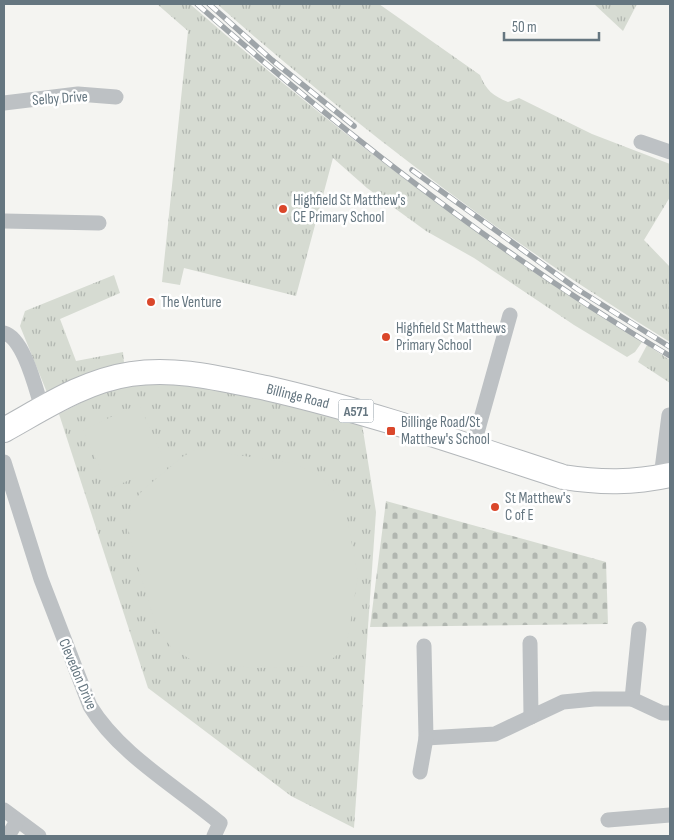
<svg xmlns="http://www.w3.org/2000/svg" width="674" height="840" font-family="'Sofia Sans Condensed',sans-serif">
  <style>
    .grass { fill: url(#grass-tufts) }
    .cemetery { fill: url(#cemetery-stones) }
    .pitch { fill: #d6dbd2 }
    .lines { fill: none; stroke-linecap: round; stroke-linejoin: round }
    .primary-casing { stroke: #b3b7ba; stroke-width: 26 }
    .street { stroke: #bdc1c4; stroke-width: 15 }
    .primary { stroke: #fff; stroke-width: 24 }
    .rail-casing { stroke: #9fa5a9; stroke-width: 5.5 }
    .rail { stroke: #fff; stroke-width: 4; stroke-dasharray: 11; stroke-linecap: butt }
    .poi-dot { fill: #da472b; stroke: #fff; stroke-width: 2 }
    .labels { text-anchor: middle; stroke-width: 5; stroke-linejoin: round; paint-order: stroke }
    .shield { fill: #fff; stroke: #939fa6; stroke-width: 1 }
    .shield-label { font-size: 14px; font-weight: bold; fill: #657680 }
    .street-label { font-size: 15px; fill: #657680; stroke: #fff }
    .poi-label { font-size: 15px; fill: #657680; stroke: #fff; text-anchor: start }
  </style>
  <defs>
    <pattern id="grass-tufts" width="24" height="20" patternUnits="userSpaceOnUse" patternTransform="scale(1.25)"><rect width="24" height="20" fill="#d6dbd2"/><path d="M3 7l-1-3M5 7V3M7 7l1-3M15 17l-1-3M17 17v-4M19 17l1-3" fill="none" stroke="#b1b6b0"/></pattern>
    <pattern id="cemetery-stones" width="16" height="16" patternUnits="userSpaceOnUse" patternTransform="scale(1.25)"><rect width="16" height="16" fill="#d6dbd2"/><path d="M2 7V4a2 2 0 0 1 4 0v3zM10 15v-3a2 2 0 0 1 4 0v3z" fill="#b1b6b0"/></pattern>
  </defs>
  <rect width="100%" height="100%" fill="#f4f4f1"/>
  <g class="grass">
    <path d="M157 4H190C332 129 482 241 642 342L635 352 627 357 574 325 474 258 426 231 367 188 333 158 296 296 184 268 180 285 162 282 188 31Z"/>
    <path d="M217 4H379L480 75C486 90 493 96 508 102L519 98 592 134 670 164V197L644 240 670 267V342C509 243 358 129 217 4Z"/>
    <polygon points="594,4 637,4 623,31"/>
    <polygon points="114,275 120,293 60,319 76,361 123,352 124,363 48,395 20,326 25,311"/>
    <polygon points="647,345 670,360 670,383 638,362"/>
    <polygon points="181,380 362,424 376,512 354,828 291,796 148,688 59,414 107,389"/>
  </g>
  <polygon class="cemetery" points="386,501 606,562 608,624 370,627"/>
  <g class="pitch">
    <polygon points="139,404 166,464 109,489 83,430"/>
    <polygon points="197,449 297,464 321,477 336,493 346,513 358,576 348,637 342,651 323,666 253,668 193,661 171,647 157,629 137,564 128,528 132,503 143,490 182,457"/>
  </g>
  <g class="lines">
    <g class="primary-casing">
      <path id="primary" d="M4 430C44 408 84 381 131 374 177 367 221 379 266 388 367 411 465 445 563 477 601 483 633 483 670 475"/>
    </g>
    <g class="street">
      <polyline points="4,103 78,94 116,97"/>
      <polyline points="641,142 670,152"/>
      <polyline points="4,221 99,223"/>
      <path d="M4 333C24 338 36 390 42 408"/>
      <polyline points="473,447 510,315"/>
      <path d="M4 462 41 579 90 706C119 754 177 787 220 823L214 836"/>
      <polyline points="661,477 669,415"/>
      <polyline points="639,629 632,699 662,713 670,713"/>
      <polyline points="530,643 531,717 563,702 594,699 632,699"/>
      <polyline points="424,646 426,738 495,734 531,717"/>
      <polyline points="420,772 426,738"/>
      <polyline points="4,810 39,836"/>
      <polyline points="608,820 670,815"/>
      <polyline points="8,836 17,821"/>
    </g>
    <use href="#primary" class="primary"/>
    <g class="rail-casing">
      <g id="rail">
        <path d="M197 4C344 134 501 256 670 356"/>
        <polyline points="209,4 272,60 354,126"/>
        <polyline points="412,170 577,289 670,347"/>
      </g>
    </g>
    <use href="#rail" class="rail"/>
  </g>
  <g class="poi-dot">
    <circle cx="283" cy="209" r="5"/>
    <circle cx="151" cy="302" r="5"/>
    <circle cx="386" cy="337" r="5"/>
    <rect x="386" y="426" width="10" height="10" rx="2.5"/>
    <circle cx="495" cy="507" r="5"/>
  </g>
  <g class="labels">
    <rect class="shield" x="338.5" y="399.5" width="35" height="23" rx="4"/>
    <g class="shield-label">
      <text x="356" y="416">A571</text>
    </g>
    <g class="street-label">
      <text transform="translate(60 98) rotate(-4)" y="5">Selby Drive</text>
      <text transform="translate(298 396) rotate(14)" y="5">Billinge Road</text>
      <text transform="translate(78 674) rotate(67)" y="5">Clevedon Drive</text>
    </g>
    <g class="poi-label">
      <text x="293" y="205">Highfield St Matthew's<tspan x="293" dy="17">CE Primary School</tspan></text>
      <text x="161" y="307">The Venture</text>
      <text x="396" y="333">Highfield St Matthews<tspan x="396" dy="17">Primary School</tspan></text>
      <text x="401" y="427">Billinge Road/St<tspan x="401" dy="17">Matthew's School</tspan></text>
      <text x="505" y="503">St Matthew's<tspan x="505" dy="17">C of E</tspan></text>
    </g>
  </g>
  <rect width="674" height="840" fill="none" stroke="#657680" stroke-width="10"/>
  <path d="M504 32v8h95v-8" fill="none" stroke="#657680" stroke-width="2.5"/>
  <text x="512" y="32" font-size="15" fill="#657680" stroke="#ffffff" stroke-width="4" paint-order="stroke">50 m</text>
</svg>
